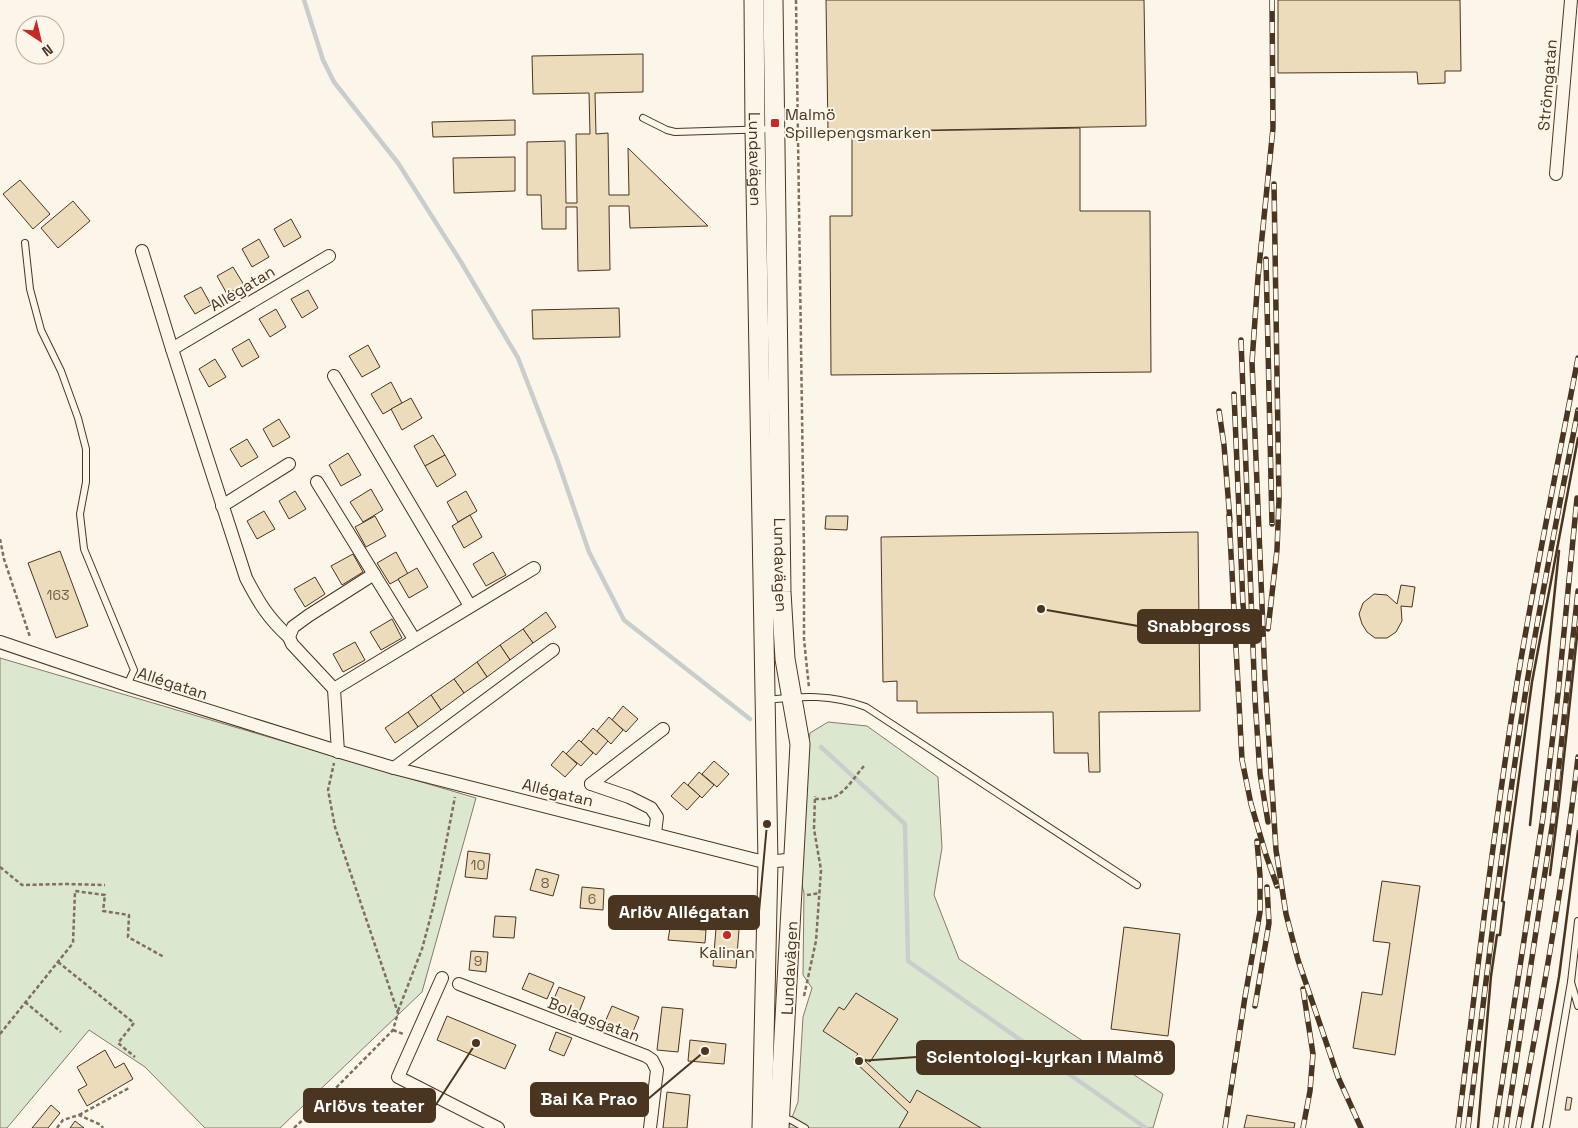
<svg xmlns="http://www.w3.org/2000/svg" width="1578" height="1128" font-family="'Space Grotesk',sans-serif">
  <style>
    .green { fill: #dce7d0; stroke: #887966 }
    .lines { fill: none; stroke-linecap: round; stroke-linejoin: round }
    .stream { stroke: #c9cecd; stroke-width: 4.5 }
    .building { fill: #ecdcbc; stroke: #4a3520 }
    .lane-casing { stroke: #4a3520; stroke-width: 8 }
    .street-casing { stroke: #4a3520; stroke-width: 14 }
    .secondary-casing { stroke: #4a3520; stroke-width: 21 }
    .path { stroke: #7f6f5c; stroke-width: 2.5; stroke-dasharray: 4 2.5; stroke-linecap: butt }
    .lane { stroke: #fbf6e9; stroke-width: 6 }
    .street { stroke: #fbf6e9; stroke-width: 12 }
    .secondary { stroke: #fbf6e9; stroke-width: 19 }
    .rail-casing { stroke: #4a3520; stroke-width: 5.5 }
    .rail { stroke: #fbf6e9; stroke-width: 4; stroke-dasharray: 11; stroke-linecap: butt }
    .wall { stroke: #4a3520; stroke-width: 2.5 }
    .poi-dot { fill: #c62828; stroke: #fbf6e9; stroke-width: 2 }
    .labels { text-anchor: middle; stroke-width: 4; stroke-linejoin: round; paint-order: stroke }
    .number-label { font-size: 14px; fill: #725f47 }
    .street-label { font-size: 16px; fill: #4a3520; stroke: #fbf6e9 }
    .poi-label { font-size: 16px; fill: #4a3520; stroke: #fbf6e9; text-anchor: start }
    .leader { fill: none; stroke: #4a3520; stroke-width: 2 }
    .callout-dot { fill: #4a3520; stroke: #fbf6e9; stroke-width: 2 }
    .callout { fill: #4a3520; stroke: #4a3520; stroke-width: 2 }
    .callout-label { font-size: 18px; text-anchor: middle; font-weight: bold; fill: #fff }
  </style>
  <rect width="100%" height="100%" fill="#fbf6e9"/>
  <g class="green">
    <polygon points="0,658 476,798 422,992 280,1128 205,1128 145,1067 89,1030 7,1128 0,1128"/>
    <polygon points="828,722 867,726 938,777 942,848 934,895 959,959 1163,1094 1153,1128 788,1128 798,1102 803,1017 812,988 803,975 804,893 799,874 805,770 810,733"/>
  </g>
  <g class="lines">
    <g class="stream">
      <polyline points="304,0 323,60 334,82 398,163 461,262 518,358 557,459 589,552 624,620 750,719"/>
      <polyline points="821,747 905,824 908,961 1146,1128"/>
    </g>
  </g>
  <g class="building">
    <polygon points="826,0 1144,0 1146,126 828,132"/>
    <polygon points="1278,0 1460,0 1461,71 1445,71 1445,83 1418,84 1417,72 1278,73"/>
    <polygon points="643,54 643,92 595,93 596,134 608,133 609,195 629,195 628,148 708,226 630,228 629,206 609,206 610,270 578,271 577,207 566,207 566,229 542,229 541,195 527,195 527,142 565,141 566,203 577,203 576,134 590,134 589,93 533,94 532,56"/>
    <polygon points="515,120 515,135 433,137 432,122"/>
    <polygon points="1080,128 1080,211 1150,211 1151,372 831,375 830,216 852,216 852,132"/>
    <polygon points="515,157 515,191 454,193 453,158"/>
    <polygon points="20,180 50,214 33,229 3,194"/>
    <polygon points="73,201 90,221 58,248 41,228"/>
    <polygon points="291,219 301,237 284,247 274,229"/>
    <polygon points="259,239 269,257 252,267 242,249"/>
    <polygon points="233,267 244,285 227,294 217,276"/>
    <polygon points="201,287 211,305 195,314 184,296"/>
    <polygon points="308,290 318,308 302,318 291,299"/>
    <polygon points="619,308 620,337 533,339 532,310"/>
    <polygon points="276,309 286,327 270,337 259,319"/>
    <polygon points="249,339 259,357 242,367 232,349"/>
    <polygon points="368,345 380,367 362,377 349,356"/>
    <polygon points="215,359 226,377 209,387 199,369"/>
    <polygon points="391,382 402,403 383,414 371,394"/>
    <polygon points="411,398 422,418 402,430 391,409"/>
    <polygon points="279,419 290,437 273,447 263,429"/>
    <polygon points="433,435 445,455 425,466 414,446"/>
    <polygon points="247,439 258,457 241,467 230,449"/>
    <polygon points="348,453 361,475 341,486 329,465"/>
    <polygon points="445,455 456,475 437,487 425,466"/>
    <polygon points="371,489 383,510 363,522 350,502"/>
    <polygon points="295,491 306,509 289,519 279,501"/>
    <polygon points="466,491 477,511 458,522 447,502"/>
    <polygon points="264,511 275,529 257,539 247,521"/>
    <polygon points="470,515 482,537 464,548 452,526"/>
    <polygon points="375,516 386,536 366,547 355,527"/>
    <polygon points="826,516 848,516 847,530 825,529"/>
    <polygon points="1198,532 1200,711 1099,712 1100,772 1089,772 1088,753 1054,753 1053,712 917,713 917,701 897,701 897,681 883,682 881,537"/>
    <polygon points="60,551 88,626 56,638 28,563"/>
    <polygon points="396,552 408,574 390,584 377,563"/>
    <polygon points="493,552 506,575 486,586 473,564"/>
    <polygon points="353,554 363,572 342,585 331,566"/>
    <polygon points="417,568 428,587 409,598 398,579"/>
    <polygon points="315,577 325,594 305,607 294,589"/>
    <polygon points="1401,585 1415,587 1412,607 1401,606 1402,621 1396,632 1387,638 1375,638 1367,632 1362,624 1359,614 1363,603 1374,594 1387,595 1397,604"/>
    <polygon points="546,612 556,627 533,643 523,629"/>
    <polygon points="392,619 402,638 381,650 370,632"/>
    <polygon points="523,629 533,643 510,660 500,645"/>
    <polygon points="355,642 365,660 343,672 333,654"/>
    <polygon points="500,645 510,660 487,677 477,662"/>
    <polygon points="477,662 487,677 464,693 454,679"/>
    <polygon points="454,679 464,693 441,710 431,695"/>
    <polygon points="431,695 441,710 418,727 408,712"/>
    <polygon points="623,706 638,719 626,732 612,720"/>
    <polygon points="408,712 418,727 395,743 385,728"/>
    <polygon points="609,717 623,730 611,744 597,731"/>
    <polygon points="593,728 608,741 596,755 581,742"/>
    <polygon points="579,740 593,753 581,766 566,754"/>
    <polygon points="563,751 577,764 565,777 551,765"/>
    <polygon points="714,761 729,774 717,787 702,774"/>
    <polygon points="699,772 714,785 702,798 688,785"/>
    <polygon points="684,782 700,796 687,810 671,796"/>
    <polygon points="468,851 490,854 487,879 465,877"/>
    <polygon points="536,869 559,875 553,896 530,890"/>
    <polygon points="1382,881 1420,886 1395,1055 1353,1048 1362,992 1382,995 1390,943 1373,941"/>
    <polygon points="582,887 604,889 603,910 580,908"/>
    <polygon points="718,903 741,904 736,968 713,966"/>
    <polygon points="495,916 516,917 514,938 493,937"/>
    <polygon points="1124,927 1180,934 1168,1036 1111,1029"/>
    <polygon points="670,928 706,930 705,943 668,940"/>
    <polygon points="471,951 488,952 486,972 469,970"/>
    <polygon points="529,973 554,983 547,999 522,989"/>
    <polygon points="559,987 585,997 579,1012 553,1001"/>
    <polygon points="856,993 898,1019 870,1062 865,1059 864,1060 910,1103 917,1090 981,1128 899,1128 908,1112 853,1060 858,1054 823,1031 839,1007 844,1010"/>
    <polygon points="612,1006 639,1017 632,1034 605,1022"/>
    <polygon points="662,1007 683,1009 678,1052 657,1050"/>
    <polygon points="447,1016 516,1045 505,1069 437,1040"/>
    <polygon points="556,1032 572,1038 564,1056 549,1050"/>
    <polygon points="690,1040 726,1044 724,1064 688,1061"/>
    <polygon points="105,1050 115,1068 124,1063 133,1079 87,1106 78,1090 87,1085 77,1067"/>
    <polygon points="667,1092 690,1095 687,1128 663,1128"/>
    <polygon points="1567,1097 1572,1098 1570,1110 1565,1110"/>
    <polygon points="51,1105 60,1113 48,1128 32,1128"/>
    <polygon points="1247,1115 1295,1123 1294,1128 1244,1128"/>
    <polygon points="75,1121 84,1128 70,1128"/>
  </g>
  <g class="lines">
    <g class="lane-casing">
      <g id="lane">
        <polyline points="643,118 667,130 675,132 774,129"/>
        <polyline points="25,243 30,289 41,330 61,371 78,418 86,449 86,482 80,514 84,549 134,670 127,685"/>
        <path d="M766 700C802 696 831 694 866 707L1137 885"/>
        <polyline points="1578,921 1571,982 1578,1006"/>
        <polyline points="781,1117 791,1120 805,1128"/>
        <polyline points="1546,1128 1571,982"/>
      </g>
    </g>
    <g class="street-casing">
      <g id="street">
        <polyline points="1556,174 1571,0"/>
        <path d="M142 251 172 349 246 578C259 603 268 618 289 637"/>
        <polyline points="172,349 329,256"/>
        <polyline points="334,376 470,606"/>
        <polyline points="317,482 414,639"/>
        <polyline points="222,506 289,464"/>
        <polyline points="0,642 127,685 337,751 394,768 756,860 768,862 795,859"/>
        <polyline points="334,689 292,644 289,637 293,627 308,616 374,574"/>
        <polyline points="338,752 334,689 534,568"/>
        <polyline points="394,768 553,650"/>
        <polyline points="591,784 629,797 651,808 657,817 655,833"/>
        <polyline points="591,784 663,729"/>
        <polyline points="442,978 398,1077 498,1128"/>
        <polyline points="459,984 646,1056 652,1060 657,1070 650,1128"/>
      </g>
    </g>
    <g class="secondary-casing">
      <g id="secondary">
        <path id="s1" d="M754 0 755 130 768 862 762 1128"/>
        <path id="s2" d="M773 0 781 592 785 659 800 744 779 1128"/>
      </g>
    </g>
    <g class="path">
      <polyline points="796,0 804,551 804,639 809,688"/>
      <polyline points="0,539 4,559 30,637"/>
      <path d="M815 799C822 799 830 799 836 796 847 790 856 775 864 766"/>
      <polyline points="0,867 22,885 64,884 105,885"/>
      <polyline points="807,895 820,893"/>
      <polyline points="58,962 134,1023 118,1043 135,1057"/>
      <polyline points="804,996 816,941 821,870 814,829 815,796"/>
      <polyline points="25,1002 61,1032"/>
      <polyline points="398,1011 422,949 434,904 455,797"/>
      <polyline points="393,1030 403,1034"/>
      <polyline points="0,1034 73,943 75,891 105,895 103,911 129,915 128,937 164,957"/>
      <polyline points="79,1115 129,1088"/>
      <polyline points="57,1128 63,1120 79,1115 101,1125 103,1128"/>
      <polyline points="294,1128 325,1099 393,1030 398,1013 335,827 328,790 334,763"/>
    </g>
    <use href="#lane" class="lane"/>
    <use href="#street" class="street"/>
    <use href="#secondary" class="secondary"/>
    <g class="rail-casing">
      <g id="rail">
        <polyline points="1272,0 1273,128 1258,277 1252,362 1265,678 1276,850 1286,914 1298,960 1338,1077 1361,1128"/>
        <polyline points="1266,259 1272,524"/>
        <polyline points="1241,340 1255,699 1260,774 1268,822"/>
        <polyline points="1234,394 1243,605 1247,637"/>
        <polyline points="1219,411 1224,445 1230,521"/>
        <polyline points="1229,516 1242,760 1251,804 1266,855 1277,886"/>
        <polyline points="1268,629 1277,550 1279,500 1274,184"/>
        <polyline points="1303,989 1313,1054 1310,1091 1303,1128"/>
        <polyline points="1255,1006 1269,923 1267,887"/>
        <polyline points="1225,1128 1245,997 1260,912 1260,876 1257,841"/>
        <path d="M1458 1128C1476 982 1493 835 1516 689 1534 578 1557 468 1578 358"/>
        <path d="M1468 1128C1486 982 1503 835 1526 689 1541 596 1560 503 1578 410"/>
        <polyline points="1495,1128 1543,817 1558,694 1577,498"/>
        <polyline points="1506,1128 1553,820 1578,591"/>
        <path d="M1518 1128C1541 1005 1564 881 1578 757"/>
      </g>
    </g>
    <use href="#rail" class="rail"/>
    <g class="wall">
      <polyline points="1530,825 1559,551"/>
      <polyline points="1550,875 1559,803 1578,627"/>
      <polyline points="1478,1128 1491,976 1497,935 1500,935 1504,902 1502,901 1532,682 1578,438"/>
      <polyline points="1532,1128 1559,977 1578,831"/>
    </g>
  </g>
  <g class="poi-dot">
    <rect x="770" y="118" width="10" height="10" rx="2.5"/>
    <circle cx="727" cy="935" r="5"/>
  </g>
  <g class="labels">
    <g class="number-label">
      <text x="58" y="600">163</text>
      <text x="478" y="870">10</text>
      <text x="545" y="888">8</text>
      <text x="592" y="904">6</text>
      <text x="478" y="966">9</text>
    </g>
    <g class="street-label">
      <text transform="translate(1547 85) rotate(-85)" y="6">Strömgatan</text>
      <text dy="6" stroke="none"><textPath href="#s1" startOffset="159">Lundavägen</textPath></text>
      <text transform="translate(242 288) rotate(-31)" y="6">Allégatan</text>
      <text dy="6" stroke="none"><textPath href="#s2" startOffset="565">Lundavägen</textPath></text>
      <text transform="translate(173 683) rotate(18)" y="6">Allégatan</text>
      <text transform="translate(558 792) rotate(14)" y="6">Allégatan</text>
      <text transform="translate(789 968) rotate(-87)" y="6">Lundavägen</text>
      <text transform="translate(594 1019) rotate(21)" y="6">Bolagsgatan</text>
    </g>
    <g class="poi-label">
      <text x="785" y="120">Malmö<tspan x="785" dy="18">Spillepengsmarken</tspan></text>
      <text x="727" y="958" text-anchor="middle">Kalinan</text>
    </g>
  </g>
  <path class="leader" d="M1041 609L1138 626M767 824L759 912M859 1061L917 1057M705 1051L648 1099M476 1043L435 1106"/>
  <g class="callout-dot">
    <circle cx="1041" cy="609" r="5"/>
    <circle cx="767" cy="824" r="5"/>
    <circle cx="859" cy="1061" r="5"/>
    <circle cx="705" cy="1051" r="5"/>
    <circle cx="476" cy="1043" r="5"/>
  </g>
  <g class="callout">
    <rect x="1138" y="610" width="123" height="33" rx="5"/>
    <rect x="609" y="896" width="150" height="33" rx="5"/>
    <rect x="917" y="1041" width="257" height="33" rx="5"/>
    <rect x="531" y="1083" width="117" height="33" rx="5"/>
    <rect x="304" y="1089" width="131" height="33" rx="5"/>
  </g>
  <g class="callout-label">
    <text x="1199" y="632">Snabbgross</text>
    <text x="684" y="918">Arlöv Allégatan</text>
    <text x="1045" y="1063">Scientologi-kyrkan i Malmö</text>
    <text x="589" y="1105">Bai Ka Prao</text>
    <text x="369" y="1112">Arlövs teater</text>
  </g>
  <g transform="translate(40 40) rotate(145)"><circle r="24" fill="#fbf6e9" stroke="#b4a999"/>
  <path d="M0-4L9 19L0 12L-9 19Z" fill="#c62828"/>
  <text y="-8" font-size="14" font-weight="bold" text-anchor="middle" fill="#4a3520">N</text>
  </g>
</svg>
